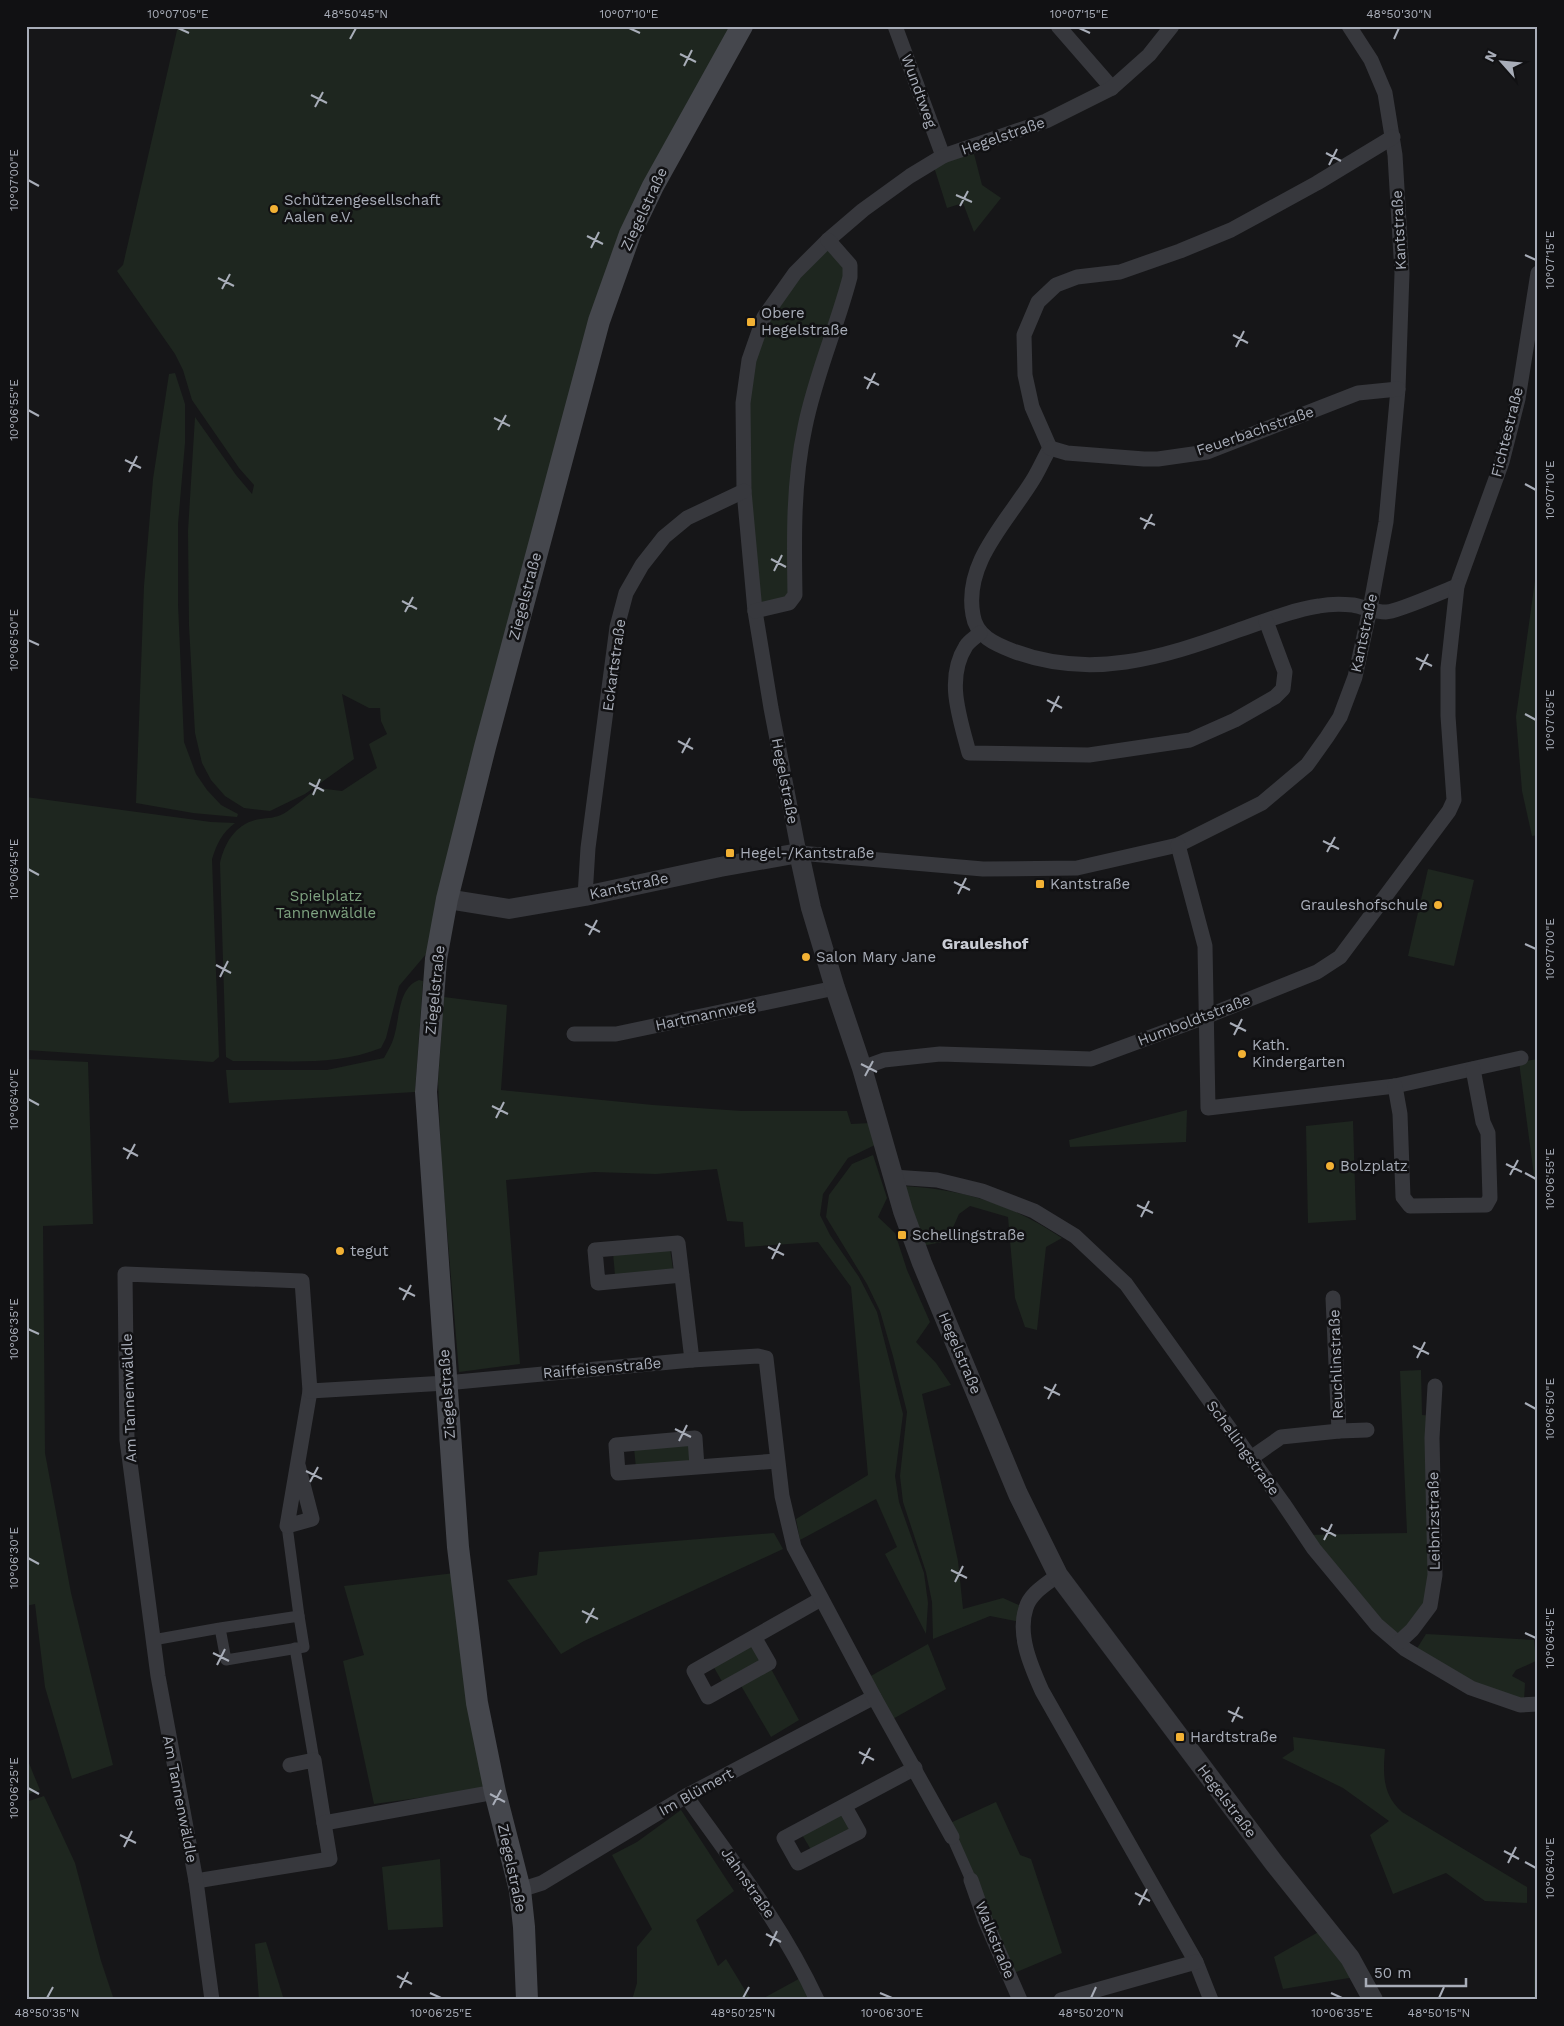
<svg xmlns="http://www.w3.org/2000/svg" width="1564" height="2026" font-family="'Work Sans',sans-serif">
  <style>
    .green { fill: #1e261f }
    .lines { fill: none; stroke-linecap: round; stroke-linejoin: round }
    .pedestrian { stroke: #37383d; stroke-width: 11 }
    .minor { stroke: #37383d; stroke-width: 15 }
    .tertiary { stroke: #37383d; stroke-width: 20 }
    .secondary { stroke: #45474d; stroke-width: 22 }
    .ticks { fill: none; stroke: #a8adb8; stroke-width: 2 }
    .poi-dot { fill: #f2b134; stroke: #111113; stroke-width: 2 }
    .labels { text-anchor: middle; stroke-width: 5; stroke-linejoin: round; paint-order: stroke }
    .street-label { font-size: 15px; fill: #a8adb8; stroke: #111113 }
    .poi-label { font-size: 15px; fill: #a8adb8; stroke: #111113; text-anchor: start }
    .park-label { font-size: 15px; fill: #7fa381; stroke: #111113 }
    .neighbourhood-label { font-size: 16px; font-weight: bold; fill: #c9ccd4; stroke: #111113 }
    .neatline { fill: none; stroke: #a8adb8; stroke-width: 2 }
    .ticks-label { font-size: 12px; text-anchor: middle; fill: #a8adb8 }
  </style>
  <rect width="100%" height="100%" fill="#161618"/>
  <g class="green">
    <path d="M178 26H732L648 182 427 953 399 986 386 1038 381 1048C334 1067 283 1060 233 1061L226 1057 220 863C225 842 236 823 260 819 267 818 276 818 283 814 295 807 306 796 318 788L342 791 377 768 369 744 387 734 381 721 380 708H369L342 694 354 759 305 794 270 811 244 808 225 796 211 780 202 763 195 733 189 626 188 531 195 417 236 475 252 494 254 485 239 468 192 400 183 370 175 354 117 271 123 265Z"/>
    <polygon points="973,150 982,185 1001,198 974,232 963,203 947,208 934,167"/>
    <polygon points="828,240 850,265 805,426 795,595 755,611 743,403 765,317"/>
    <polygon points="175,373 185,404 185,443 178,524 178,604 184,742 196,774 207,790 221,805 238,814 237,817 193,813 136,803 144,586 153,479 169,374"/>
    <polygon points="1538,559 1538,835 1532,836 1522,791 1516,717"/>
    <path d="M26 797 211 822 235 823C222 833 217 843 212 859L219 1057 213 1062 26 1050Z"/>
    <polygon points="1428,869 1474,880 1454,966 1408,956"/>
    <path d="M419 980 423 981 415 1092 229 1103 226 1070H327L384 1058C387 1052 391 1046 393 1040 400 1021 397 988 419 980Z"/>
    <polygon points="444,997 507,1005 501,1090 653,1105 742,1111 847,1111 851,1124 871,1123 877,1144 848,1158 823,1194 820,1215 830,1235 859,1277 877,1312 903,1414 895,1476 899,1502 924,1573 928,1603 926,1634 885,1554 897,1547 876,1499 800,1540 796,1519 868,1475 851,1287 818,1242 745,1247 743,1222 727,1221 717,1169 656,1174 594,1172 506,1180 520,1364 459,1372 441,1159 438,1081"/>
    <polygon points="26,1059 88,1062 93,1224 43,1226 45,1453 71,1593 113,1765 72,1779 45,1687 35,1604 26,1606"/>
    <polygon points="1538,1059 1538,1206 1519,1062"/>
    <polygon points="1187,1110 1186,1142 1070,1147 1069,1140"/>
    <polygon points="1353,1121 1356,1220 1308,1223 1306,1126"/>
    <polygon points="873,1155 887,1198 878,1217 895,1233 907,1270 930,1322 916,1342 936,1363 951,1385 922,1394 958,1561 963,1609 1003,1598 1023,1607 1020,1622 990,1616 933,1639 932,1602 926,1572 903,1502 900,1476 907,1412 893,1356 880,1311 867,1284 826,1217 829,1195 852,1164"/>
    <path d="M903 1186C967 1190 1008 1203 1062 1238L1046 1247 1037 1330 1025 1327 1015 1298 1008 1217 970 1206 959 1214 947 1241 922 1246Z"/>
    <polygon points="670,1249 673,1269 615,1275 613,1253"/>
    <polygon points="1421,1370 1422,1415 1433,1416 1430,1606 1398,1643 1304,1535 1407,1533 1400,1371"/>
    <polygon points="690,1443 691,1463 636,1468 634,1448"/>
    <polygon points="774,1533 783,1549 584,1641 561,1654 507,1580 537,1575 539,1552"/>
    <polygon points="455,1573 484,1789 374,1804 343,1661 364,1655 344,1586"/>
    <polygon points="1426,1634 1534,1640 1536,1661 1516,1670 1512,1676 1525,1683 1524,1701 1475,1686 1416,1650"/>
    <polygon points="753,1640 765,1662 724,1685 712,1664"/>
    <polygon points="928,1644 946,1689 891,1720 869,1677"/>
    <polygon points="770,1667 799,1720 771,1737 740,1684"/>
    <path d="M1293 1737 1385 1749C1383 1774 1382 1794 1402 1812L1527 1887V1903L1485 1901 1446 1873 1393 1894 1370 1835 1389 1821 1343 1788 1282 1758 1294 1750Z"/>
    <polygon points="26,1756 40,1790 26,1795"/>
    <polygon points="44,1796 75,1863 101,1961 114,2000 26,2000 26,1802"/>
    <polygon points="996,1802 1020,1855 1031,1859 1062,1953 1014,1973 948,1824"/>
    <polygon points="681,1810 734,1891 696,1920 718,1966 726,1959 751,2000 632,2000 637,1983 637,1947 652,1929 612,1855 637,1842"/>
    <polygon points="843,1811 855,1831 813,1853 801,1833"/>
    <polygon points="440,1859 443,1927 388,1930 382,1867"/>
    <polygon points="1535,1889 1538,1890 1538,2000 1534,2000"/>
    <polygon points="1322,1930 1355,1977 1283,1989 1274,1957"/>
    <polygon points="266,1942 284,2000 259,2000 255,1944"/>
    <polygon points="806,1975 817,2000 760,2000"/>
  </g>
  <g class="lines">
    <g class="pedestrian">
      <polyline points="287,1526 299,1616"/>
      <polyline points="153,1640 220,1628 299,1616 304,1647 226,1660 220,1628"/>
      <polyline points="295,1648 314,1760"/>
      <polyline points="952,1837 971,1880"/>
    </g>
    <g class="minor">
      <polyline points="895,26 943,156"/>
      <polyline points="1058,26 1112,88"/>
      <polyline points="1172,26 1149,55 1112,88 1046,121 943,156 910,176 863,210 828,240 795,273 764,317 749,360 743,403 744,491 755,611 771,708 799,853 983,869 1077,868 1178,845 1262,803 1307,765 1327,737 1340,717 1355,677 1370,609 1386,522 1398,389 1402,273 1395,155 1385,93 1371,60 1349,26"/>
      <path d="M1050 448C1044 458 1040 468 1034 478 1009 520 963 562 973 615 976 636 995 644 1013 651 1090 680 1162 658 1236 631 1263 622 1291 610 1319 606 1329 604 1343 604 1353 605 1364 607 1375 612 1386 612 1397 612 1444 591 1457 586L1502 462 1518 399 1538 273"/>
      <polyline points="1050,448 1032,407 1025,375 1024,335 1038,302 1056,285 1077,277 1120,272 1180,251 1231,230 1317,183 1393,137"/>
      <polyline points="1050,448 1067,453 1144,459 1158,459 1207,452 1358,393 1398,389"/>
      <path d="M755 611 789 603 795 595C794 539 793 482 805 427 815 376 837 327 850 277V265L828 240"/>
      <path d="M980 633C976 637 969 641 966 646 945 679 960 718 969 753L1089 755 1190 740 1235 720 1275 697 1283 689 1285 672 1266 621"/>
      <polyline points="1178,845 1205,946 1208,1108 1395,1086 1521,1058"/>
      <polyline points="585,896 588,848 617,627 626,593 642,565 664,537 687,518 744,491"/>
      <polyline points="574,1034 616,1034 835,988"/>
      <polyline points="862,1068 884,1060 940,1054 1091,1059 1205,1017 1317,972 1340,957 1449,811 1454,800 1448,716 1448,668 1457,586"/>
      <polyline points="1395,1086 1400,1114 1403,1197 1410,1206 1486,1205 1490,1198 1488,1133 1483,1122 1473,1069"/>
      <polyline points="893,1177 937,1180 982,1191 1034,1211 1075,1236 1126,1284 1283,1503 1314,1549 1377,1625 1405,1649 1471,1688 1520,1705 1538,1704"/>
      <polyline points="682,1275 598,1283 595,1250 678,1243 692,1360"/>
      <polyline points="1333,1298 1339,1431"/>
      <polyline points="1251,1458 1281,1437 1339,1431 1367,1430"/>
      <polyline points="298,1465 312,1519 287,1526 310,1391"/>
      <polyline points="697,1467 695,1438 616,1445 618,1473 777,1461"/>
      <path d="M1058 1575C1047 1584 1030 1593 1026 1608 1017 1635 1031 1666 1042 1691L1196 1962 1211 2000"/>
      <polyline points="754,1637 769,1663 708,1697 694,1671 821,1599"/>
      <polyline points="1398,1643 1412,1630 1430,1606 1435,1575 1432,1438 1435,1386"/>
      <polyline points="290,1765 314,1760 324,1823"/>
      <path d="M686 1796C733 1862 783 1926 817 2000"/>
      <polyline points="845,1807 859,1832 798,1863 784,1838 915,1768"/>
      <polyline points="971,1880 985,1920 1020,2000"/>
      <polyline points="196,1881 330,1859 324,1823 495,1792"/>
      <polyline points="520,1890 542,1883 686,1796 874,1697"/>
      <polyline points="212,2000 196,1881 158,1676 127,1440 125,1274 302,1281 310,1391 446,1383 692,1360 758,1356 766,1358 782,1496 794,1547 874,1697 952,1837"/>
      <polyline points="1061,2000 1196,1962"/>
    </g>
    <polyline class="tertiary" points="447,899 509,909 585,896 720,867 799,853 811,908 835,988 862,1068 903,1211 922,1263 1018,1494 1058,1575 1274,1863 1350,1958 1373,2000"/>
    <polyline class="secondary" points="527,2000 524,1927 520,1890 495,1792 477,1703 458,1547 426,1092 436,959 447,899 485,747 599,321 630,234 653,186 742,26"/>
  </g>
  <path class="ticks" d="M178 28 189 33M629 28 640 33M1079 28 1090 33M350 39 356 28M1394 39 1399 28M680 54 696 62M684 66 692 50M311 95 327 103M315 107 323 92M1326 153 1341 161M1329 165 1337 149M28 180 39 186M956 195 972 202M960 206 968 191M587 236 603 244M591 248 599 232M1525 255 1536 260M218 278 234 286M222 289 230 274M1233 335 1248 343M1236 347 1244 331M864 377 879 385M867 389 875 373M28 410 39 416M494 418 510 426M498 430 506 415M125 460 141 468M129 472 137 456M1525 484 1536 490M1140 518 1155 525M1144 529 1152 514M771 559 786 567M774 571 782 555M402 601 417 609M405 612 413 597M28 640 39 645M1416 658 1432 666M1420 670 1428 654M1047 700 1062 708M1051 712 1059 696M1525 714 1536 720M678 741 693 749M682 753 690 738M309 783 324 791M313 795 320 779M1323 841 1339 849M1327 852 1335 837M28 869 39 875M954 882 970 890M958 894 966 878M585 924 600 932M589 935 597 920M1525 944 1536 949M216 965 231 973M220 977 228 961M1230 1023 1246 1031M1234 1035 1242 1019M861 1064 877 1072M865 1076 873 1061M28 1099 39 1105M492 1106 508 1114M496 1118 504 1102M123 1148 138 1156M127 1159 135 1144M1506 1164 1522 1172M1525 1173 1536 1179M1510 1175 1518 1160M1137 1205 1153 1213M1141 1217 1149 1201M768 1247 784 1255M772 1259 780 1243M399 1288 415 1296M403 1300 411 1285M28 1329 39 1334M1413 1346 1429 1354M1417 1358 1425 1342M1044 1387 1060 1395M1048 1399 1056 1384M1525 1403 1536 1409M675 1429 691 1437M679 1441 687 1425M306 1471 322 1479M310 1482 318 1467M1321 1528 1336 1536M1324 1540 1332 1524M28 1558 39 1564M951 1570 967 1578M955 1582 963 1566M582 1611 598 1619M586 1623 594 1608M1525 1633 1536 1638M213 1653 229 1661M217 1665 225 1649M1228 1711 1243 1718M1232 1722 1239 1707M859 1752 874 1760M862 1764 870 1748M28 1788 39 1794M490 1794 505 1802M493 1805 501 1790M120 1835 136 1843M124 1847 132 1831M1504 1851 1519 1859M1525 1862 1536 1868M1508 1863 1516 1847M1135 1893 1150 1901M1139 1905 1147 1889M766 1934 781 1942M770 1946 777 1931M397 1976 412 1984M400 1988 408 1972M430 1993 441 1998M880 1993 892 1998M1331 1993 1342 1998M47 1998 53 1987M743 1998 749 1987M1091 1998 1096 1987M1439 1998 1444 1987"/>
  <g class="poi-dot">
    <circle cx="274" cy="209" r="5"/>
    <rect x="746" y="317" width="10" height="10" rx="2.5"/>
    <rect x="725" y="848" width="10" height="10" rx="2.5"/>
    <rect x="1035" y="879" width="10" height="10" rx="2.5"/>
    <circle cx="1438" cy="905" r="5"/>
    <circle cx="806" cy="957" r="5"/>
    <circle cx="1242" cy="1054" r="5"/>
    <circle cx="1330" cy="1166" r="5"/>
    <rect x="897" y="1230" width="10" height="10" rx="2.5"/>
    <circle cx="340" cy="1251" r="5"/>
    <rect x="1175" y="1732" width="10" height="10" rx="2.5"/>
  </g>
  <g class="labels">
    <g class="street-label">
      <text transform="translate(919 91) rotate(70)" y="5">Wundtweg</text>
      <text transform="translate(1003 136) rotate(-19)" y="5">Hegelstraße</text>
      <text transform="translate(644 209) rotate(-65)" y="5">Ziegelstraße</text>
      <text transform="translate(1399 230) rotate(-93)" y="5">Kantstraße</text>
      <text transform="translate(1255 431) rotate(-19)" y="5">Feuerbachstraße</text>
      <text transform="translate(1507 432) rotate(-76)" y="5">Fichtestraße</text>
      <text transform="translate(525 596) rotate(-75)" y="5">Ziegelstraße</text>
      <text transform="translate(1364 633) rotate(-78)" y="5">Kantstraße</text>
      <text transform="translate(614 665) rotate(-82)" y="5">Eckartstraße</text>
      <text transform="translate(785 781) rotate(79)" y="5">Hegelstraße</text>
      <text transform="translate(629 886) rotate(-12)" y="5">Kantstraße</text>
      <text transform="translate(435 990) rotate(-84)" y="5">Ziegelstraße</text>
      <text transform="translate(705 1015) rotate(-12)" y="5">Hartmannweg</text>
      <text transform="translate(1194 1020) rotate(-21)" y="5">Humboldtstraße</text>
      <text transform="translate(960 1353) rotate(67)" y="5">Hegelstraße</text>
      <text transform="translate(1336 1364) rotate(-92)" y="5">Reuchlinstraße</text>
      <text transform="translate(602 1368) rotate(-5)" y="5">Raiffeisenstraße</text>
      <text transform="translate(447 1394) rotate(-94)" y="5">Ziegelstraße</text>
      <text transform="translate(129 1398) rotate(-92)" y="5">Am Tannenwäldle</text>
      <text transform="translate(1243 1448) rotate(54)" y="5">Schellingstraße</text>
      <text transform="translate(1434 1521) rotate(-91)" y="5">Leibnizstraße</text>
      <text transform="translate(696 1792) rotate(-29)" y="5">Im Blümert</text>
      <text transform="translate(180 1799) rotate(79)" y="5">Am Tannenwäldle</text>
      <text transform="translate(1227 1801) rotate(53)" y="5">Hegelstraße</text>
      <text transform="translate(512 1868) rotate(78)" y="5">Ziegelstraße</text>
      <text transform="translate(748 1883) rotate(55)" y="5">Jahnstraße</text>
      <text transform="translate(995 1940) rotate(68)" y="5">Walkstraße</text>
    </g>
    <g class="poi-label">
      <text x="284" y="205">Schützengesellschaft<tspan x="284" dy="17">Aalen e.V.</tspan></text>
      <text x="761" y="318">Obere<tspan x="761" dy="17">Hegelstraße</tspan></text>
      <text x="740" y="858">Hegel-/Kantstraße</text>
      <text x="1050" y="889">Kantstraße</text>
      <text x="1428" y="910" text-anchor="end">Grauleshofschule</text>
      <text x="816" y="962">Salon Mary Jane</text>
      <text x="1252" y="1050">Kath.<tspan x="1252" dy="17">Kindergarten</tspan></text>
      <text x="1340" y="1171">Bolzplatz</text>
      <text x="912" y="1240">Schellingstraße</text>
      <text x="350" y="1256">tegut</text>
      <text x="1190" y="1742">Hardtstraße</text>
    </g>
    <g class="park-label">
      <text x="326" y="901">Spielplatz<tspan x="326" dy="17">Tannenwäldle</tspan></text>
    </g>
    <g class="neighbourhood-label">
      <text x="985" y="949">Grauleshof</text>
    </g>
  </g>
  <rect width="1564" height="2026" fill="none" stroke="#111113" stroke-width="55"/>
  <g transform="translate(1502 62) rotate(297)" stroke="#111113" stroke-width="4" paint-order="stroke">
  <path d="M0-4L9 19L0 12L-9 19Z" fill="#a8adb8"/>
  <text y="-8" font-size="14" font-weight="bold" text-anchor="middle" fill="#a8adb8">N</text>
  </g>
  <path d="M1366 1978v8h100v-8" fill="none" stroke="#a8adb8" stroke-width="2.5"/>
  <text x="1374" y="1978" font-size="15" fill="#a8adb8" stroke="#111113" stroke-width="4" paint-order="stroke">50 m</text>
  <rect x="28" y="28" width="1508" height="1970" class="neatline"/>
  <g class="ticks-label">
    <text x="178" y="18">10°07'05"E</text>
    <text x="356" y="18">48°50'45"N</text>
    <text x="629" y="18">10°07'10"E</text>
    <text x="1079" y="18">10°07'15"E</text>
    <text x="1399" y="18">48°50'30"N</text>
    <text transform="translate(14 180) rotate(-90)" y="4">10°07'00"E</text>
    <text transform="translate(1550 260) rotate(-90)" y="4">10°07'15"E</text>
    <text transform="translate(14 410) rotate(-90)" y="4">10°06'55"E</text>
    <text transform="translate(1550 490) rotate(-90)" y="4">10°07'10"E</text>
    <text transform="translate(14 640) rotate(-90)" y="4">10°06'50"E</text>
    <text transform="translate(1550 720) rotate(-90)" y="4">10°07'05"E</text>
    <text transform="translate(14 869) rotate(-90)" y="4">10°06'45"E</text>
    <text transform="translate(1550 949) rotate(-90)" y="4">10°07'00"E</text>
    <text transform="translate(14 1099) rotate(-90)" y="4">10°06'40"E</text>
    <text transform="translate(1550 1179) rotate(-90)" y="4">10°06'55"E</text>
    <text transform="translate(14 1329) rotate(-90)" y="4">10°06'35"E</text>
    <text transform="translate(1550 1409) rotate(-90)" y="4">10°06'50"E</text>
    <text transform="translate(14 1558) rotate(-90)" y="4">10°06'30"E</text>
    <text transform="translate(1550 1638) rotate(-90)" y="4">10°06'45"E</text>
    <text transform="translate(14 1788) rotate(-90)" y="4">10°06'25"E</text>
    <text transform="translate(1550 1868) rotate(-90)" y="4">10°06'40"E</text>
    <text x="47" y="2017">48°50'35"N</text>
    <text x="441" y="2017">10°06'25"E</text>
    <text x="743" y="2017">48°50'25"N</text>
    <text x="892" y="2017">10°06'30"E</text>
    <text x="1091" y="2017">48°50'20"N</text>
    <text x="1342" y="2017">10°06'35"E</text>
    <text x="1439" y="2017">48°50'15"N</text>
  </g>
</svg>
